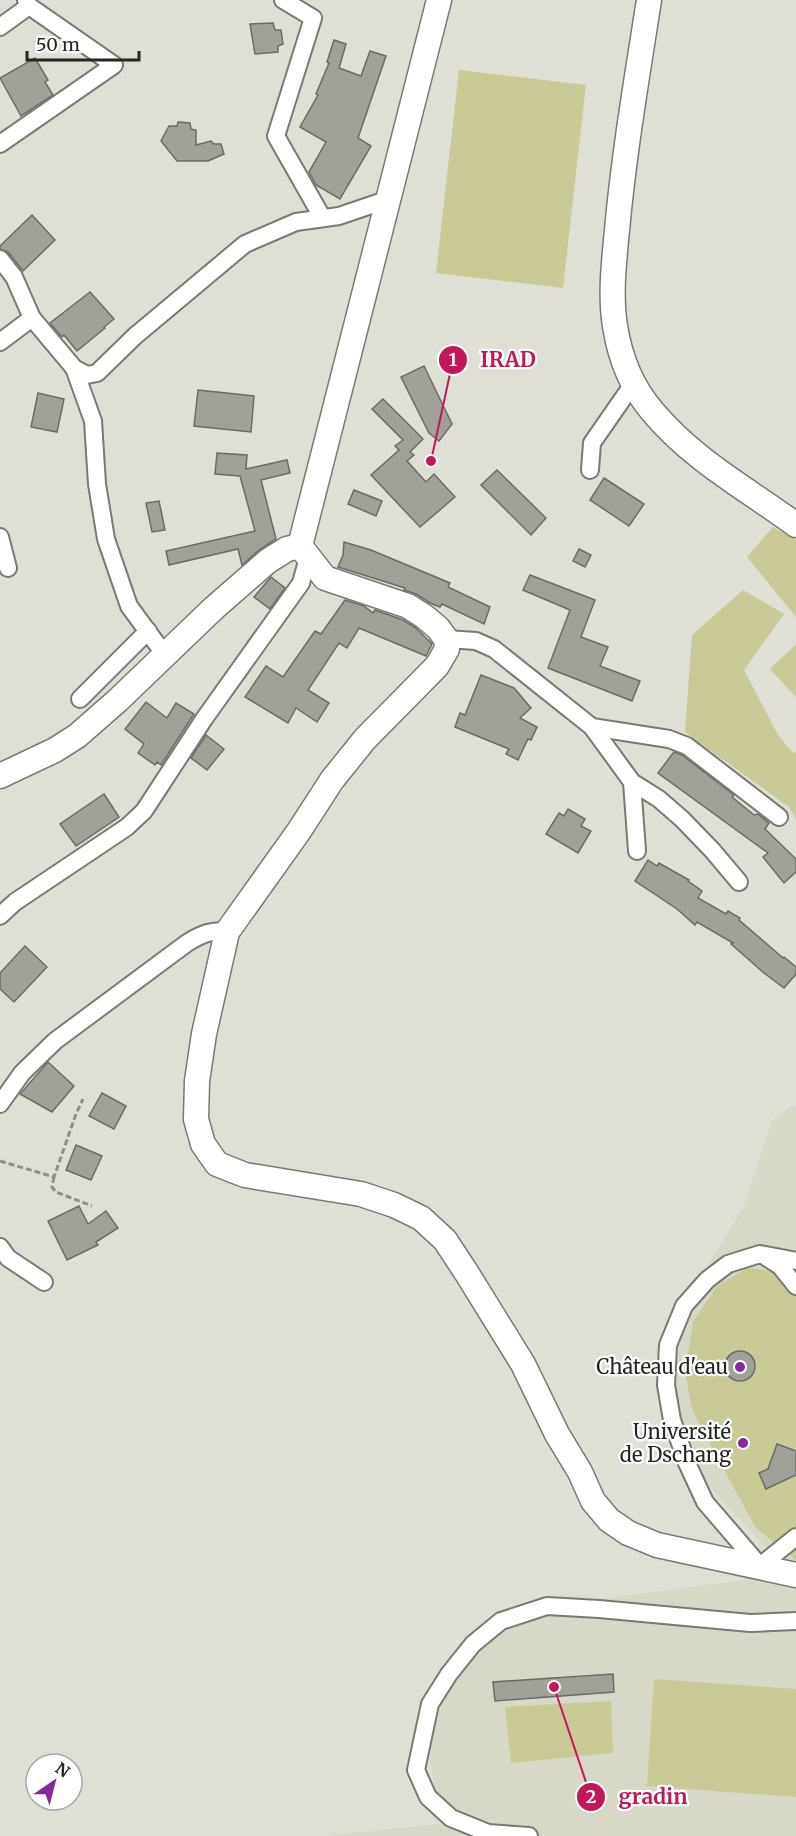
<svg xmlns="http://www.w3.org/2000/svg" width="796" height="1836" font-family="Merriweather,serif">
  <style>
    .built { fill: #d7d8c7 }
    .green { fill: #c9ca96 }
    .building { fill: #a0a198; stroke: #6b6c63; stroke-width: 1.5 }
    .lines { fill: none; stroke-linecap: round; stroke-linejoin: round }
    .street-casing { stroke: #7a7a72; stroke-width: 20 }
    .secondary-casing { stroke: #7a7a72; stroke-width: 27 }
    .path { stroke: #909089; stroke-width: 3; stroke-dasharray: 6 3; stroke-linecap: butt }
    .street { stroke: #fff; stroke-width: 16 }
    .secondary { stroke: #fff; stroke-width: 24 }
    .poi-dot { fill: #832b99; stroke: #fff; stroke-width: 2 }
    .labels { text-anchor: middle; stroke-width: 4.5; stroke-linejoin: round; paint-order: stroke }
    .poi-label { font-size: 20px; fill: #252521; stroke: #fff; text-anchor: end }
    .leader { fill: none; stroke: #c2185b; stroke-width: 2 }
    .callout-dot { fill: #c2185b; stroke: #fff; stroke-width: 2 }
    .mark-label { font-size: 18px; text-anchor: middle; font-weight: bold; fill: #fff }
    .callout-label { font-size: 21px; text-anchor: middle; font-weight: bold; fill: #c2185b; stroke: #fff; stroke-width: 4.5; stroke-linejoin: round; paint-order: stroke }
  </style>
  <rect width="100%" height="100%" fill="#dfdfd6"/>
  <polygon class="built" points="796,1106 796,1836 325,1836 467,1821 436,1796 426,1740 454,1675 505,1622 549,1606 789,1574 704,1480 674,1407 672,1343 697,1284 744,1206 772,1121 790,1107"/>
  <g class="green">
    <polygon points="459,70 586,85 563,288 436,273"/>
    <polygon points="773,527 796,540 796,617 747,557"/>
    <polygon points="743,590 784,614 744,670 778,735 793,753 796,752 796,819 789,807 685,732 692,635"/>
    <polygon points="796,644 796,697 770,669"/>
    <polygon points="747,1268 796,1274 796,1560 756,1528 706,1437 692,1409 685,1372 693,1322 717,1286"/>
    <polygon points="654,1679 796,1689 796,1797 647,1786"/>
    <polygon points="611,1701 613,1753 511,1763 505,1707"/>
  </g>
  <g class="building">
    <polygon points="273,23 275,30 281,30 283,44 278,46 278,52 255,54 250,24"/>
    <polygon points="334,40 346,44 339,68 361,76 370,51 386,56 358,138 371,146 340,199 316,185 309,172 326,142 300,127 318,95 316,94 329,63 327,62"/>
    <polygon points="35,58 48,80 45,82 53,95 21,116 0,78"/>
    <polygon points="178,122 190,123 191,129 196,130 196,145 211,141 214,144 221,144 224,154 208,161 177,161 161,141 169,126 177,126"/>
    <polygon points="32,215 55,240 23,271 8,252 0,249 0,246"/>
    <polygon points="90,292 114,319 104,327 105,328 77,351 64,335 62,337 50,323"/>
    <polygon points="424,366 452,424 439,441 429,433 401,377"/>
    <polygon points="198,390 254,396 251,432 194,426"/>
    <polygon points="38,393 64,399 57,432 31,427"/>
    <polygon points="383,399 423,439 410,452 414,455 407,461 426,482 434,474 455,497 420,527 371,475 399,450 395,446 403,440 372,409"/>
    <polygon points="217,453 247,455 246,469 287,460 290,473 261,480 276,539 259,550 242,565 238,549 169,565 166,551 255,531 240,476 215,474"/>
    <polygon points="497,470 546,518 531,535 481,485"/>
    <polygon points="604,478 644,504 629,526 590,500"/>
    <polygon points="354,490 382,501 376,516 348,504"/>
    <polygon points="159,501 165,530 152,532 146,503"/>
    <polygon points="344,542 371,550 450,583 448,587 490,607 484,624 442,604 440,607 430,603 416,594 404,590 405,588 338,567 343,555"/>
    <polygon points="579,549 591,555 585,567 573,561"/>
    <polygon points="530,575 595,600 581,637 608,647 600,666 640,681 632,701 548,668 570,610 523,590"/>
    <polygon points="271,577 285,588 270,609 254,597"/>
    <polygon points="345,600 364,606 373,613 375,610 403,620 416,628 432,644 426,656 359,628 347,648 339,643 308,690 329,703 317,722 296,708 288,723 245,697 266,666 283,677 315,631 321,634"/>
    <polygon points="481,675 514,688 531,708 520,718 537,727 531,740 528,739 518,760 506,754 509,749 455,727 460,713 465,715"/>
    <polygon points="146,702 167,718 176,703 194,714 161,765 157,762 155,765 138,753 144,744 125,729"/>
    <polygon points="206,735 224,749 207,770 191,758"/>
    <polygon points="674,752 682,755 734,795 732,797 754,815 758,814 769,823 765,829 796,859 796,872 784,883 763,857 768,853 658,773"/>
    <polygon points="104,794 119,817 76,846 60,824"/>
    <polygon points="568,809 585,819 581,826 591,831 578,853 546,834 559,813 564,816"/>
    <polygon points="648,860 657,866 659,863 689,880 688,881 702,891 698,898 726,914 728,911 740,918 739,920 783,958 784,957 796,967 796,974 784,988 764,973 731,944 733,943 697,922 695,925 677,909 635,881"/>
    <polygon points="25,946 47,967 14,1002 0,989 0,973"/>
    <polygon points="48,1062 74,1086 52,1112 20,1094"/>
    <polygon points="102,1093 126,1106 114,1129 89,1116"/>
    <polygon points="76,1145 102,1156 91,1180 66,1170"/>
    <polygon points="79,1206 88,1224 106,1211 118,1228 96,1242 98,1245 67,1260 48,1221"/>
    <circle cx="740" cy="1366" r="15"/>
    <polygon points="777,1444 796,1451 796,1475 766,1489 759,1473 768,1469"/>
    <polygon points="613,1674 614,1692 495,1701 493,1682"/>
  </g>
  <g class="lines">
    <g class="street-casing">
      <g id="street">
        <polyline points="283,0 313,18 276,136 322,217"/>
        <polyline points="0,27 29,6"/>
        <polyline points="0,144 114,65 29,6 26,0"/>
        <polyline points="0,259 14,277 32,318 74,368 93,421 97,484 106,539 129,606 165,655"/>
        <polyline points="0,342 32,318"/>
        <polyline points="74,368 87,375 97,373 135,336 245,244 296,222 339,216 389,199"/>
        <polyline points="590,470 592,443 633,384"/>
        <polyline points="0,537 8,568"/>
        <polyline points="446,639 476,641 494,649 592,727 669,739 687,746 779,817"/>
        <polyline points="80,699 148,631"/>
        <polyline points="592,727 632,782 659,799 682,819 712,850 739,882"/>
        <polyline points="632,782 637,851"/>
        <polyline points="0,916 15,902 127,827 144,811 204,719 301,583 308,558"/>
        <path d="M0 1104 22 1073 55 1041 187 943C200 935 212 929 227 932"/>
        <polyline points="0,1247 8,1258 44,1282"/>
        <polyline points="766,1257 780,1266 796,1286"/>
        <polyline points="796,1261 760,1254 728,1264 707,1280 684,1306 668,1345 666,1385 672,1420 687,1463 705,1502 760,1566 796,1537"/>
        <polyline points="529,1836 488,1833 451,1818 428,1797 416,1770 430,1704 449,1674 473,1644 501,1621 547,1606 599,1609 750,1623 796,1621"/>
      </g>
    </g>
    <g class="secondary-casing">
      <g id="secondary">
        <polyline points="439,0 300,546 325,578 408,606 425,617 438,628 446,639 447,649 437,666 365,739 332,780 299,831 227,932 204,1034 197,1081 196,1119 203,1144 217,1164 245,1175 361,1194 394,1205 421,1218 445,1240 466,1272 523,1364 557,1434 580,1472 593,1501 609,1520 628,1533 657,1545 796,1575"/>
        <path d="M649 0C637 77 624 153 617 230 614 262 610 295 615 326 620 358 632 388 653 412 693 460 747 489 796 525"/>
        <polyline points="0,776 55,750 77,736 117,701 214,608 268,561 287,549 300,546"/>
      </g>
    </g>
    <g class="path">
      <polyline points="0,1161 54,1177 76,1114 83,1099"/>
      <polyline points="54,1177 52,1187 56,1192 92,1206"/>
    </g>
    <use href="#street" class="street"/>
    <use href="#secondary" class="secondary"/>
  </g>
  <g class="poi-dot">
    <circle cx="740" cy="1367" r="6"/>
    <circle cx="743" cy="1443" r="6"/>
  </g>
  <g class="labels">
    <g class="poi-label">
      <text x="728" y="1374">Château d'eau</text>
      <text x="731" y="1439">Université<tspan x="731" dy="23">de Dschang</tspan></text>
    </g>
  </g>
  <path class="leader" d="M431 461L453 360M554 1687L591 1797"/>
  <g class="callout-dot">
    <circle cx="431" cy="461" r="6"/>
    <circle cx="554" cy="1687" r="6"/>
    <circle cx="453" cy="360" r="15"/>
    <circle cx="591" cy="1797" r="15"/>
  </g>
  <g class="mark-label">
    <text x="453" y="366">1</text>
    <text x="591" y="1803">2</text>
  </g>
  <g class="callout-label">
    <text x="508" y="367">IRAD</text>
    <text x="653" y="1804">gradin</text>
  </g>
  <g transform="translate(54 1782) rotate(35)"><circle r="28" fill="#ffffff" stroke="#a8a8a6" stroke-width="1.5"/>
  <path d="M0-4.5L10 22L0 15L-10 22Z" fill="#832b99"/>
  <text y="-9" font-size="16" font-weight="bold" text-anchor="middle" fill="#252521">N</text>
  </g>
  <path d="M27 51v9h112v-9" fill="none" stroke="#252521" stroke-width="3"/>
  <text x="36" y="51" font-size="18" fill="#252521" stroke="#ffffff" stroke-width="4.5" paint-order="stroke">50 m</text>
</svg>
